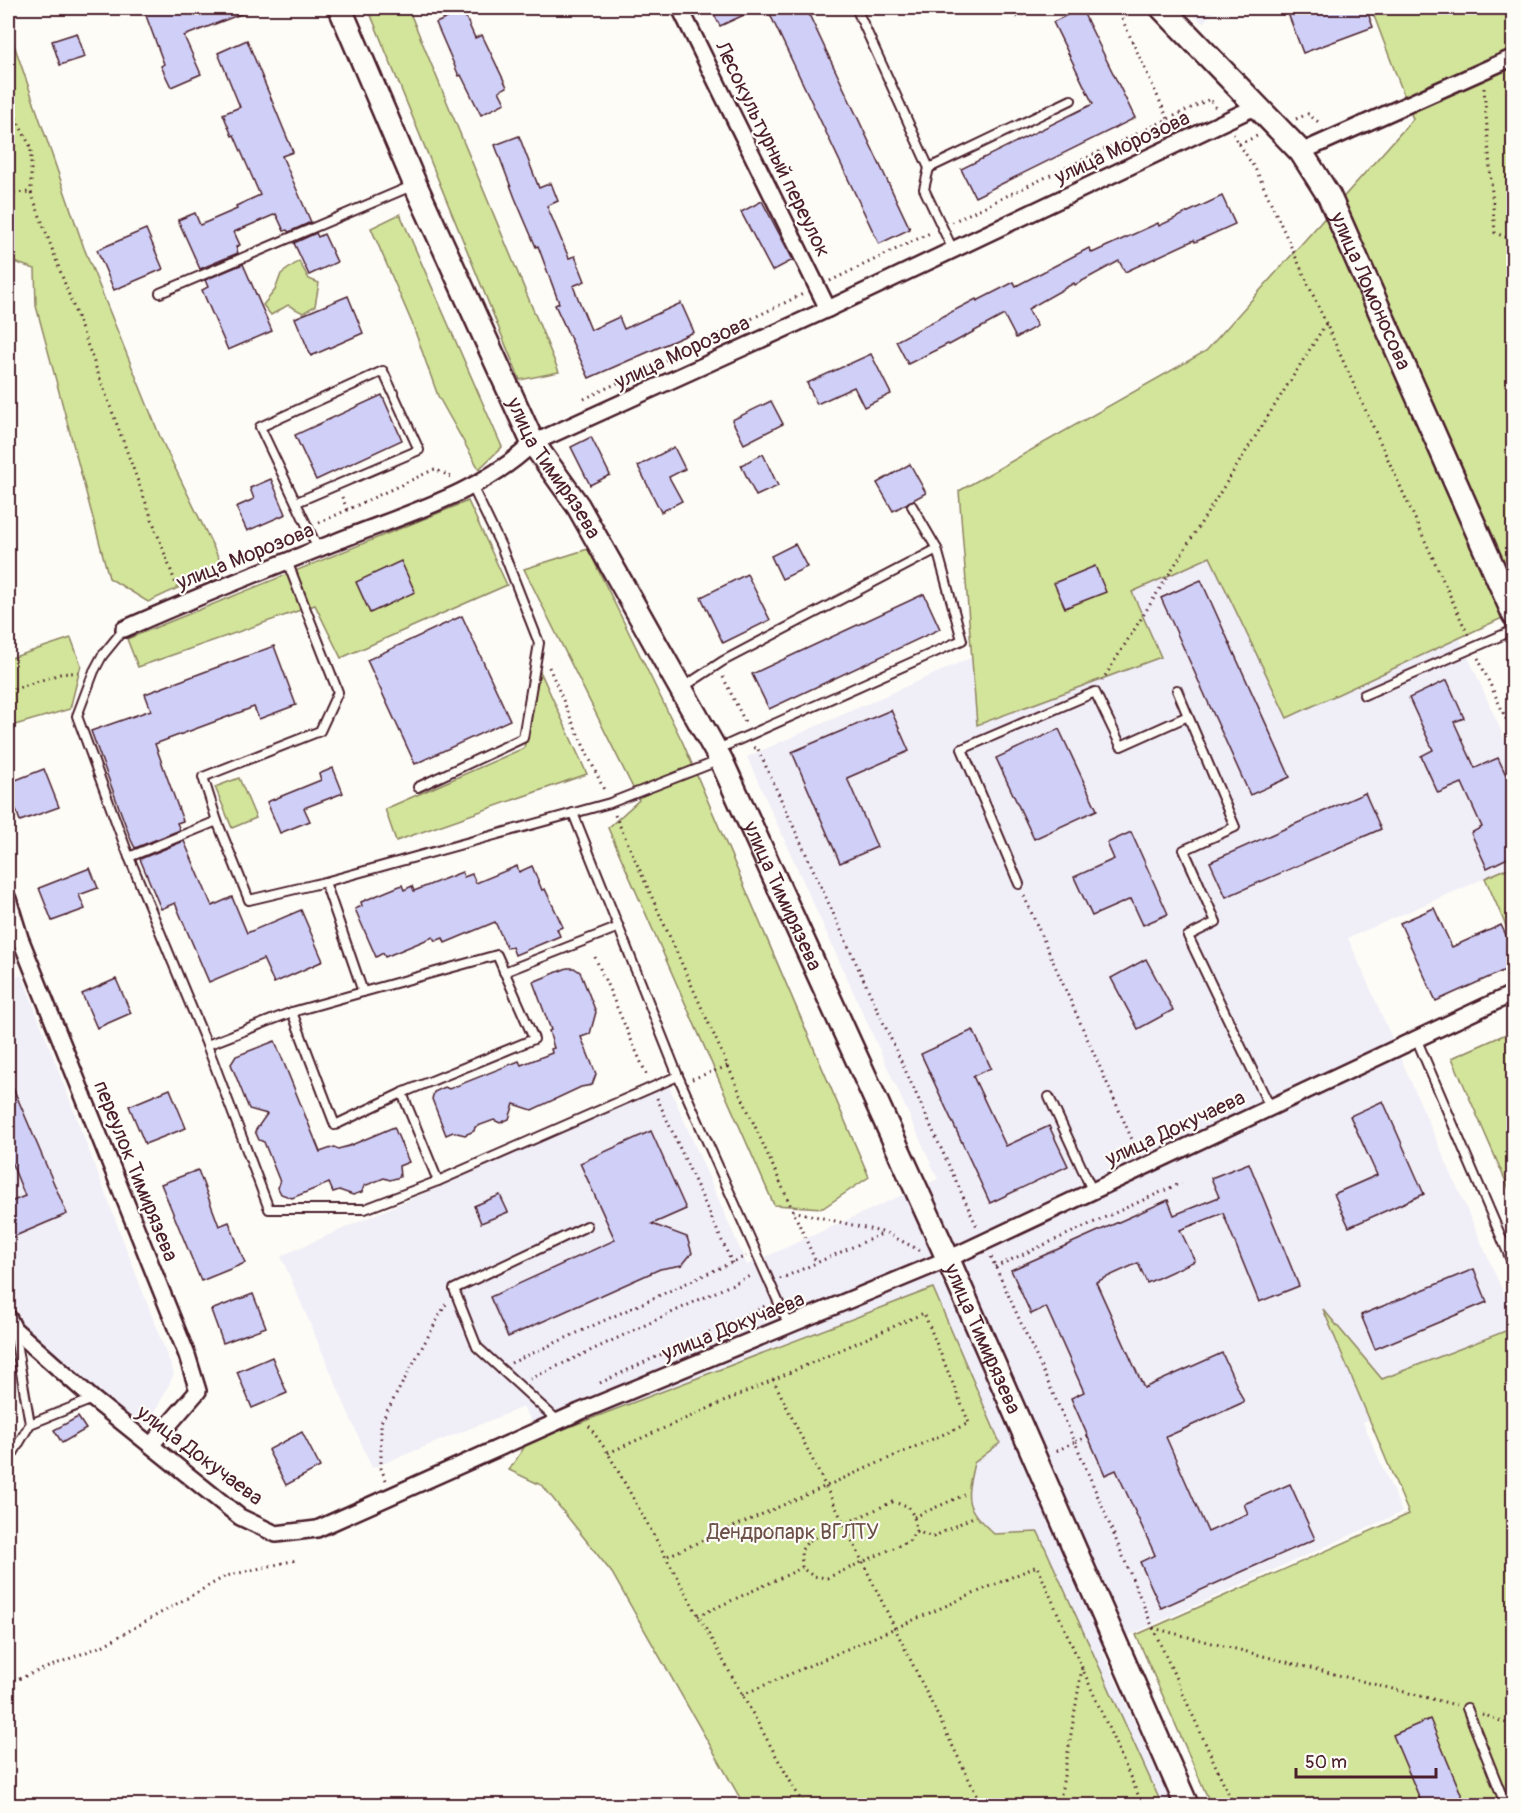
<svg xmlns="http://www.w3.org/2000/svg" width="1521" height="1813" font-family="Pangolin,sans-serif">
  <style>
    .built { fill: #f0eef7 }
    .green { fill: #d2e59a; stroke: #8e8262; stroke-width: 1.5 }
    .building { fill: #d0cff7; stroke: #4a1f2b; stroke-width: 1.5 }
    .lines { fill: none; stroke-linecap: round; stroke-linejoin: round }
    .service-casing { stroke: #4a1f2b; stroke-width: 12 }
    .minor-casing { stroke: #4a1f2b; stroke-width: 20 }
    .secondary-casing { stroke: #4a1f2b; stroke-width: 27 }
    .path { stroke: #4a1f2b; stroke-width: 3; stroke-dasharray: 1.5 4.5; stroke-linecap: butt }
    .service { stroke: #fdfcf7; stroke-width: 8 }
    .minor { stroke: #fdfcf7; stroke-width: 15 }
    .secondary { stroke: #fdfcf7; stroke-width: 22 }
    .labels { text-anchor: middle; stroke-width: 4.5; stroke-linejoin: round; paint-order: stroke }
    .street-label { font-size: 21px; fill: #4a1f2b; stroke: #fdfcf7 }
    .park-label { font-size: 21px; fill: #6c5047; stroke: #fdfcf7 }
  </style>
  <rect width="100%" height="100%" fill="#fdfcf7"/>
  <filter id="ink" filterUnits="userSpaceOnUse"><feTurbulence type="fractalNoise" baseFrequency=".0167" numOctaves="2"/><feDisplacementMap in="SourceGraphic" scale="12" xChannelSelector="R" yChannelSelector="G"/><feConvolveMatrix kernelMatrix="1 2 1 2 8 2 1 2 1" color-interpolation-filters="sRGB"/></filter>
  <g filter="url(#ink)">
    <g class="built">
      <polygon points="1185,8 1217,8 1203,23"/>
      <polygon points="1284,519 1458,634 1513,758 1513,866 1348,938 1513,1315 1513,1355 1363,1422 1402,1512 1101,1648 1172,1805 757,1805 523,1407 372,1468 281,1256 669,1086 747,1265 938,1179 747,757"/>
      <polygon points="22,975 174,1374 148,1426 110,1403 24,1327 8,1289 8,980"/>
    </g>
    <g class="green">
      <polygon points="368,8 408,8 559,372 520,380"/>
      <polygon points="1371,8 1513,8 1513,613 1287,718 1210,557 1132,592 1161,657 977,725 959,491 1206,351 1413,119"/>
      <polygon points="8,27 84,248 161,439 223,567 148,602 109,578 36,306 35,269 8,260"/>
      <polygon points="400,214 502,447 479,469 438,396 412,323 371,228"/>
      <polygon points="299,261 309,279 319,283 315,306 303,313 288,305 271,315 263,305 275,290 281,274"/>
      <polygon points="468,501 507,585 341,658 315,605 138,667 127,639"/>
      <polygon points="588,549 683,743 869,1177 823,1208 774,1205 608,828 639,800 524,569"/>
      <polygon points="71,638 81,665 70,709 8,727 8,659"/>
      <polygon points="540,671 587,774 396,841 385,809 524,748"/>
      <polygon points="239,778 256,818 232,828 215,787"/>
      <polygon points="1513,866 1513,942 1485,878"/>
      <polygon points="1513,1031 1513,1198 1452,1058"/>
      <path d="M933 1288 1000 1443 974 1463C965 1502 964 1506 994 1534L1038 1532 1162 1805H744L612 1573 543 1486 509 1470 527 1443Z"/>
      <polygon points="1323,1309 1382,1379 1513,1328 1513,1805 1211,1805 1136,1635 1409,1514"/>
    </g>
    <g class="building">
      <polygon points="159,8 254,8 254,9 184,36 201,74 171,87 161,66 164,64 145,13"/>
      <polygon points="711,8 759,8 720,26"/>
      <polygon points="767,8 806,8 910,229 879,244"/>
      <polygon points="1081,8 1135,118 975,197 961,169 1093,104 1053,22"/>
      <polygon points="1286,8 1366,8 1373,27 1303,53"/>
      <polygon points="463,11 475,38 482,35 507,87 499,91 505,103 481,115 461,75 459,76 436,23"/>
      <polygon points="77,33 85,57 60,65 52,41"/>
      <polygon points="247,40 293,152 282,156 311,222 289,232 287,230 284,231 276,214 234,232 240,245 236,247 238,253 200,269 178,220 195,213 200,225 237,209 236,206 260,195 234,135 232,136 223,114 240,107 218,53"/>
      <polygon points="519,136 539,188 551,183 558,201 547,206 569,258 575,256 585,281 573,286 591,330 619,317 624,329 681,303 694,332 589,378 555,305 559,303 538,246 536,247 515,198 495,145"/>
      <polygon points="1222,196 1235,224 1195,242 1194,240 1125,272 1119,261 1075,285 1074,283 1028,309 1037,326 1016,338 1004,315 949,345 948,344 908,364 896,341 976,299 977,301 1014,282 1016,286 1089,248 1092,253 1158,223 1159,226"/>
      <polygon points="762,201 793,260 772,271 741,212"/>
      <polygon points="146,229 163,269 114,290 97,250"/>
      <polygon points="316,233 318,237 324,234 337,262 309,275 294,243"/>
      <polygon points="243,264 272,331 228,350 202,290 208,287 205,280"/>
      <polygon points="348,296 363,333 311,356 295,318"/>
      <polygon points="871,354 891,394 864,407 854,387 817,404 807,383"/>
      <polygon points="382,395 402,440 316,480 295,435"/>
      <polygon points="771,401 783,424 744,444 732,420"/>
      <polygon points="591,437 610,475 590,485 571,447"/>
      <polygon points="674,447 685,469 669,477 682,501 661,512 638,466"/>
      <polygon points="763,454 778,486 756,496 741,465"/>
      <polygon points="910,464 926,493 893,511 877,483"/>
      <polygon points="271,479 286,514 247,531 236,507 254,499 250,488"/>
      <polygon points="795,544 807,567 782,579 771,556"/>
      <polygon points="401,561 415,592 370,613 356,582"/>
      <polygon points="1095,566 1106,592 1065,608 1054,583"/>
      <polygon points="747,574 770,620 723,643 701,597"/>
      <polygon points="1201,580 1290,777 1250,795 1161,598"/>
      <polygon points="924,594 940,629 769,709 752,674"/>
      <polygon points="462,616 510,720 415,764 367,660"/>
      <polygon points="274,646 296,705 259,719 254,707 155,744 183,821 177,823 180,830 135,848 131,840 91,731 151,710 145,694"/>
      <polygon points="1447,680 1464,718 1454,722 1475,768 1498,758 1514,792 1514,797 1507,800 1514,814 1514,855 1487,868 1471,833 1482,827 1462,783 1438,793 1421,756 1433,750 1409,698"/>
      <polygon points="891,710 909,751 847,778 877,847 840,863 792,752"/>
      <polygon points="1059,729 1097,810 1034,839 996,758"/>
      <polygon points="333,768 343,793 304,808 310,821 280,833 267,802 321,780 319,774"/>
      <polygon points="44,769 59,807 20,821 8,788 8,783"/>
      <polygon points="1365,793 1381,829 1226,897 1210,862"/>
      <polygon points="1131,832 1168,914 1143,925 1131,899 1092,916 1074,877 1114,859 1107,843"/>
      <polygon points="184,841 212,906 232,897 247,933 301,910 323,961 274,983 263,959 209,982 175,903 161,909 140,859"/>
      <polygon points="517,866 519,872 532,866 542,890 545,889 563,927 557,929 560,936 515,955 512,947 507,948 495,922 445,943 443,938 435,941 433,937 385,957 383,953 376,957 355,909 362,906 361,902 402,885 404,890 412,886 414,891 462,872 464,877 472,874 476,883"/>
      <polygon points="90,868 98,888 79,895 85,909 52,921 39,888"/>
      <polygon points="1434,908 1452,947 1501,925 1514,951 1514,966 1436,1001 1400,923"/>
      <polygon points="1146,959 1173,1010 1138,1029 1111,978"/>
      <polygon points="567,968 574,968 580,972 596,1012 590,1034 581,1037 596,1074 592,1085 581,1087 532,1110 514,1104 509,1119 500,1123 494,1120 475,1127 474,1131 465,1135 453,1132 446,1135 432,1099 434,1092 445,1087 449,1089 519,1061 521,1065 552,1053 551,1049 554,1048 549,1031 551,1030 533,982"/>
      <polygon points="116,979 131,1013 97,1028 82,994"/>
      <polygon points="973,1030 991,1068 973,1076 1006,1146 1049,1126 1068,1166 990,1203 921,1054"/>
      <polygon points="275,1041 320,1152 334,1147 338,1149 349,1146 394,1127 409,1162 399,1166 400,1177 390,1180 384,1178 364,1186 362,1192 353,1195 339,1190 333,1192 329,1183 292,1198 281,1194 278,1188 280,1182 264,1142 259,1140 255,1131 267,1114 249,1109 231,1064 236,1056"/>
      <polygon points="8,1076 67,1214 8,1239 8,1203 25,1196 8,1154"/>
      <polygon points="170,1089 186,1128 145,1144 129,1106"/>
      <polygon points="1383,1101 1424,1194 1349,1227 1334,1194 1377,1175 1350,1116"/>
      <polygon points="651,1131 686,1209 652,1224 687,1237 692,1253 682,1265 660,1269 508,1337 490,1297 615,1240 580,1163"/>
      <polygon points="1249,1163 1299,1286 1259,1302 1223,1213 1180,1230 1195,1261 1147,1283 1138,1263 1096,1282 1144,1388 1222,1353 1244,1402 1166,1437 1208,1532 1248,1514 1244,1504 1290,1484 1315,1539 1161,1608 1140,1562 1155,1555 1116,1470 1105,1475 1071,1398 1084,1392 1046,1307 1031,1314 1011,1270 1168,1200 1174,1215 1219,1197 1211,1178"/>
      <polygon points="198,1170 219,1226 229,1222 245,1263 201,1281 161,1184"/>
      <polygon points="500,1195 508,1212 481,1223 474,1206"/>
      <polygon points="1474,1269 1487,1302 1375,1349 1361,1315"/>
      <polygon points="253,1294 266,1327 223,1343 211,1310"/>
      <polygon points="272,1357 287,1393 252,1408 237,1372"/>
      <polygon points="78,1417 86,1429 62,1443 54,1430"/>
      <polygon points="302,1432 320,1467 286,1485 268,1450"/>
      <polygon points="1430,1719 1466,1806 1423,1806 1393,1735"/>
    </g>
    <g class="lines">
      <g class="service-casing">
        <g id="service">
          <polyline points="856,8 929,168"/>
          <polyline points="953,250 924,189 929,168 1071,100"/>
          <polyline points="160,293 414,185"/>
          <polyline points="297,502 419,450 383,371 260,427 318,549"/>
          <polyline points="124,629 102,656 94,671 77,716 129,857 207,1045 292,1012 363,992"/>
          <polyline points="682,688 723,661 937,549 912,506"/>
          <polyline points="1177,690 1235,827 1184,850 1216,922 1188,936 1270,1107"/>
          <polyline points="1364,695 1514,630"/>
          <polyline points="718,749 962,640 937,549"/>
          <polyline points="418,787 523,738 539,643 501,546 473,488"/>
          <polyline points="573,813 678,1076 789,1326"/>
          <polyline points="217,821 203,777 320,731 338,692 287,561"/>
          <polyline points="129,857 217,821 249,900 325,882 610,803 718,761"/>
          <polyline points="325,882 363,992 497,955 534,1039 402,1093 438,1181 678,1076"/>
          <polyline points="1019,884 962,749 1095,692 1121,746 1188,716"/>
          <polyline points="504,972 619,927"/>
          <polyline points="292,1012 335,1125 402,1093"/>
          <polyline points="1416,1038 1514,1267"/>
          <polyline points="207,1045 269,1209 365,1209 438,1181"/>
          <polyline points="1049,1097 1092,1190"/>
          <polyline points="14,1331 30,1424"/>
          <polyline points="558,1421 477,1347 454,1289 587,1226"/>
          <polyline points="8,1462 30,1424 93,1399"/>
          <polyline points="1467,1708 1506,1806"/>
        </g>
      </g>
      <g class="minor-casing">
        <g id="minor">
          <polyline points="680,8 828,309"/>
          <polyline points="1301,152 1514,57"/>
          <path d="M124 629C198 596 272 567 348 537 412 512 482 492 533 443L828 309 1257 106"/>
          <polyline points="8,899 20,938 187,1355 198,1391 151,1445"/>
          <polyline points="8,1317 14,1329 93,1399 240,1517 276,1534 317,1529 579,1412 948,1259 1514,993"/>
        </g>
      </g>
      <g class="secondary-casing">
        <g id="secondary">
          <path id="s1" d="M340 8 415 184 533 443 578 506 721 760 948 1259 1187 1806"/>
          <path id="s2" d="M1162 8 1301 152 1329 196 1514 615"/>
        </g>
      </g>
      <g class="path">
        <polyline points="1117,8 1168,119"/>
        <polyline points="1016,17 1039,8"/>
        <polyline points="1484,88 1495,233 1514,240"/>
        <polyline points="8,102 31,148 31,192 177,587"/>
        <polyline points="1296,119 1308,114 1321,124"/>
        <polyline points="1233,134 1257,172 1468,635"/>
        <polyline points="1239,144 1257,136"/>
        <polyline points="8,193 31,192"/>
        <polyline points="952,222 1210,99 1216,108"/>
        <polyline points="830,281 930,233"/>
        <polyline points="584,399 803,294"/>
        <polyline points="342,497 347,509"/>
        <polyline points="319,523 435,469 451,477"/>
        <polyline points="1478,658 1514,736"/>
        <polyline points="549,667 571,719 605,792"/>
        <polyline points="723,677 745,722"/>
        <polyline points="1102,681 1327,322"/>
        <polyline points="8,691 60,674 81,672"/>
        <polyline points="754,748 757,747 978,1229"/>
        <polyline points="615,815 816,1262"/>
        <polyline points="1024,896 1138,1153"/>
        <polyline points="595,957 647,1076"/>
        <polyline points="692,1079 728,1066"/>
        <polyline points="657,1098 732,1263"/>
        <polyline points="793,1211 886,1233 919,1250 923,1248"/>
        <polyline points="991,1257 1075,1442 1054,1452"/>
        <polyline points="995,1267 1181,1183"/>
        <polyline points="780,1279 884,1233"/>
        <polyline points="511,1363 746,1256"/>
        <polyline points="530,1379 752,1275"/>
        <polyline points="773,1379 982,1806"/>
        <polyline points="600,1383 765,1306"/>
        <polyline points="589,1426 608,1453 804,1806"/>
        <polyline points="1088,1436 1075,1442 1153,1628 1234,1806"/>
        <polyline points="608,1453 924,1313 969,1423 665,1557"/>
        <polyline points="386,1480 381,1469 381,1422 446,1304"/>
        <polygon points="892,1502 908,1506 914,1517 916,1531 909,1541 827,1578 813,1576 802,1568 801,1551 808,1541"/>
        <polyline points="914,1517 964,1495"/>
        <polyline points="916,1531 933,1537 973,1517"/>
        <polyline points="698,1616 802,1568"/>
        <polyline points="1153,1628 1456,1705"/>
        <polyline points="8,1683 104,1645 226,1576 296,1560"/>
        <polyline points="742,1695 1037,1566 1143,1806"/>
        <polyline points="1482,1714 1514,1726"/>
        <polyline points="802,1801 811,1806"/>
        <polyline points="1059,1806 1082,1668"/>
      </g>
      <use href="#service" class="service"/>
      <use href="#minor" class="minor"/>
      <use href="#secondary" class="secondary"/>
    </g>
  </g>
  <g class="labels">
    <g class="street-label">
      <text transform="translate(1122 147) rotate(-25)" y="7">улица Морозова</text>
      <text transform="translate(773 149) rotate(64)" y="7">Лесокультурный переулок</text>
      <text dy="7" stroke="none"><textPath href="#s2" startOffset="356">улица Ломоносова</textPath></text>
      <text transform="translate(682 352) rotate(-25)" y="7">улица Морозова</text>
      <text dy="7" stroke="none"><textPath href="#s1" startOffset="508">улица Тимирязева</textPath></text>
      <text transform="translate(245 556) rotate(-22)" y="7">улица Морозова</text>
      <text dy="7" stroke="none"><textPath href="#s1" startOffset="994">улица Тимирязева</textPath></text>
      <text transform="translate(1175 1128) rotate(-25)" y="7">улица Докучаева</text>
      <text transform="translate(136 1171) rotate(68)" y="7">переулок Тимирязева</text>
      <text transform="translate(733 1326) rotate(-22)" y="7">улица Докучаева</text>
      <text dy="7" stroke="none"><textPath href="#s1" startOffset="1480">улица Тимирязева</textPath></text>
      <text transform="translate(200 1455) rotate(37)" y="7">улица Докучаева</text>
    </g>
    <g class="park-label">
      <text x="793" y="1539">Дендропарк ВГЛТУ</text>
    </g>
  </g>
  <rect width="1521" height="1813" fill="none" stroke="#fdfcf7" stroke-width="30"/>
  <rect x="15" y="15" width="1491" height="1783" fill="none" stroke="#4a1f2b" stroke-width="2" filter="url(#ink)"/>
  <path d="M1296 1768v9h140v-9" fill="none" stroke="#4a1f2b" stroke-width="3"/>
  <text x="1305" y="1768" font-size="18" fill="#4a1f2b" stroke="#fdfcf7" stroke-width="4.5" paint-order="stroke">50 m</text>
</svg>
